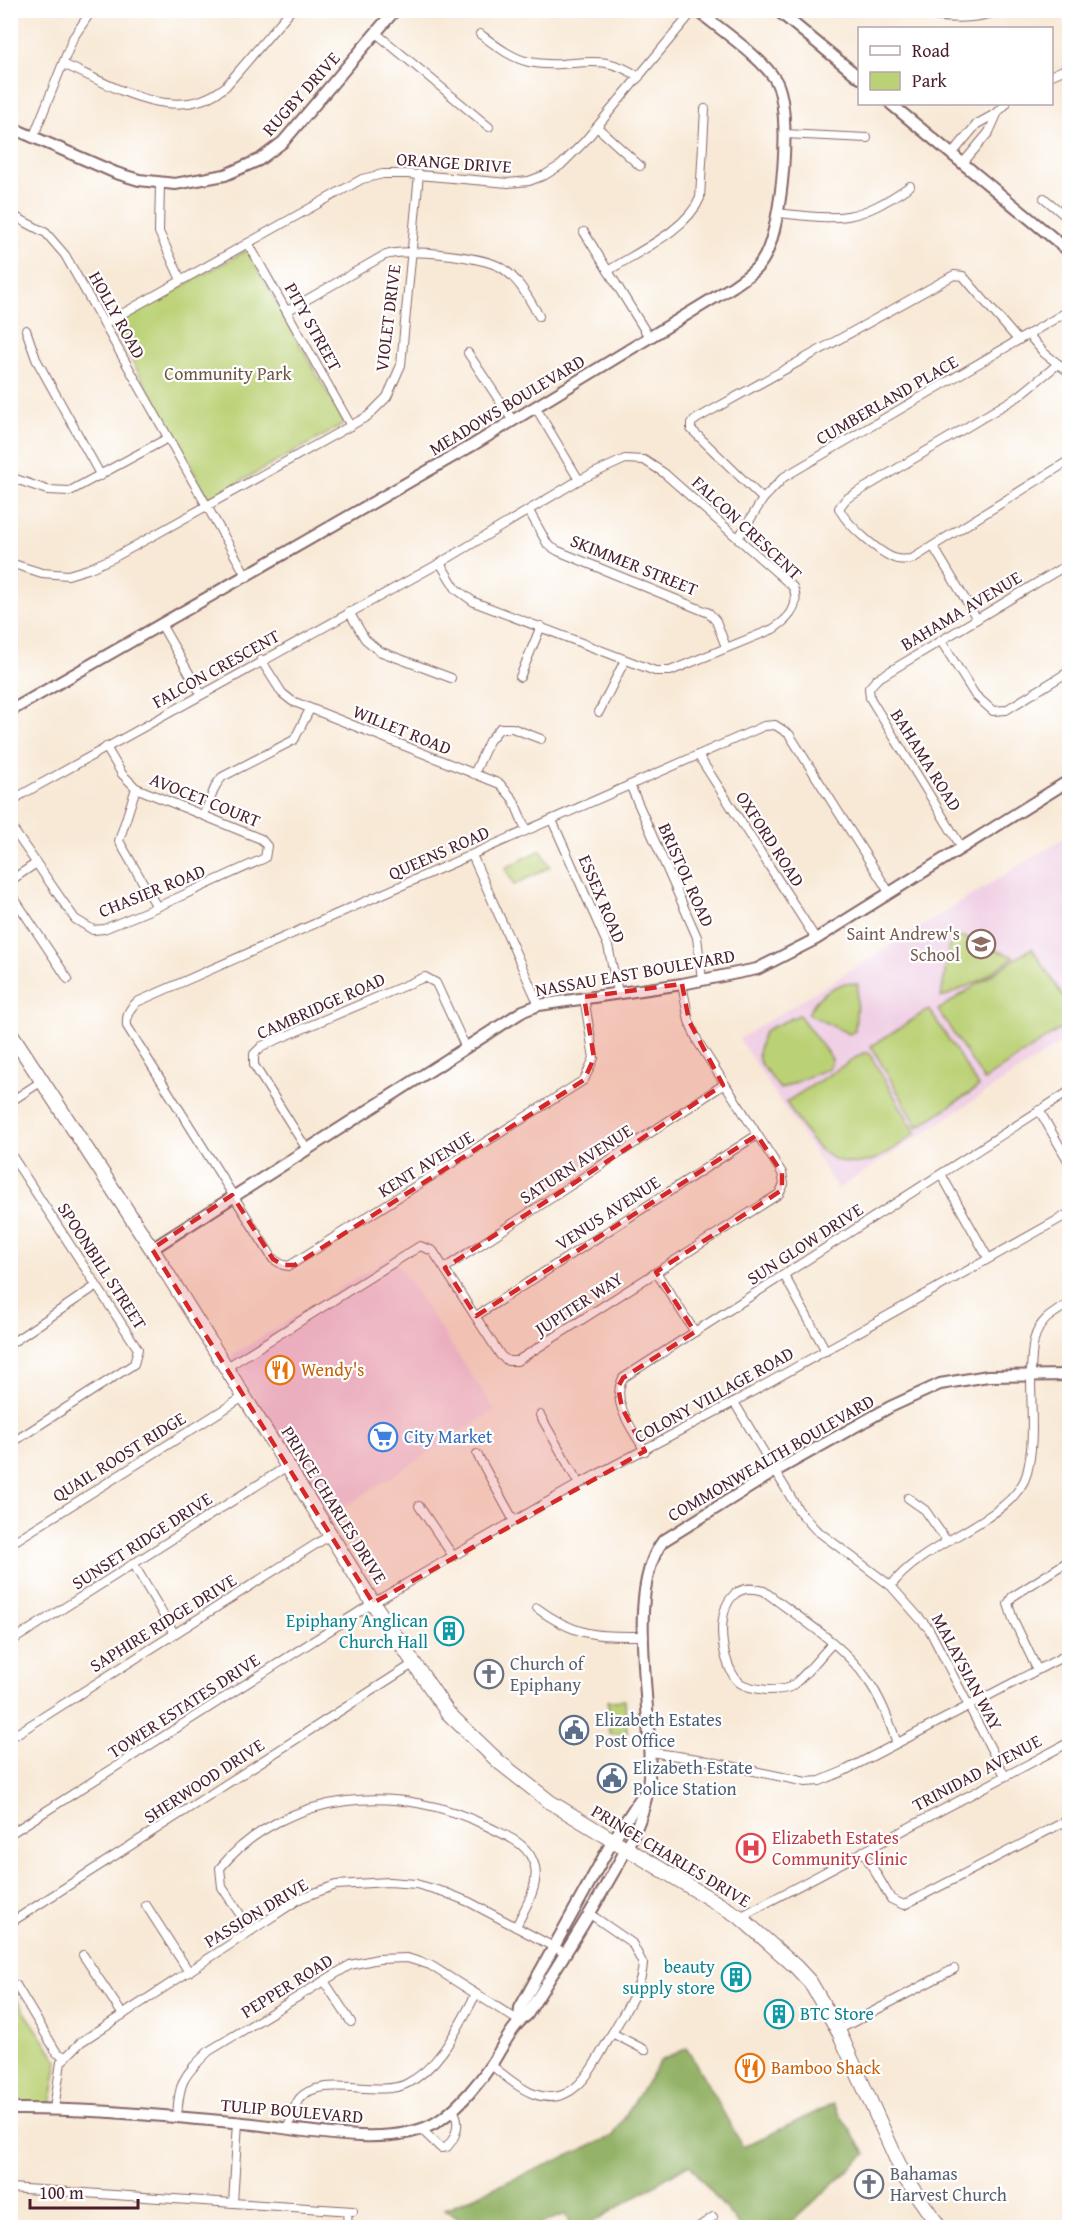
<svg xmlns="http://www.w3.org/2000/svg" width="1080" height="2238" font-family="'Gentium Book Plus',serif">
  <style>
    .built { fill: #f0d0e5 }
    .green { fill: #bbd176; stroke: #827850; stroke-width: 1.5 }
    .forest { fill: #94b367; stroke: #6f6949; stroke-width: 1.5 }
    .lines { fill: none; stroke-linecap: round; stroke-linejoin: round }
    .street-casing { stroke: #876667; stroke-width: 10 }
    .secondary-casing { stroke: #876667; stroke-width: 14 }
    .highway-casing { stroke: #876667; stroke-width: 16 }
    .street { stroke: #fff; stroke-width: 8 }
    .secondary { stroke: #fff; stroke-width: 10 }
    .highway { stroke: #fff; stroke-width: 14 }
    .marked { fill: #d62828; fill-opacity: 0.2; stroke: #d62828; stroke-width: 4.5; stroke-dasharray: 12 8; stroke-linejoin: round }
    .labels { text-anchor: middle; stroke-width: 4.5; stroke-linejoin: round; paint-order: stroke }
    .street-label { font-size: 18px; fill: #4a1f2b; stroke: #fff }
    .park-label { font-size: 18px; fill: #6c5442; stroke: #fff }
    .education-label { font-size: 18px; fill: #785e54; stroke: #fff; text-anchor: end }
    .food-label { font-size: 18px; fill: #c56008; stroke: #fff; text-anchor: start }
    .shop-label { font-size: 18px; fill: #366cbe; stroke: #fff; text-anchor: start }
    .culture-label { font-size: 18px; fill: #0d838f; stroke: #fff; text-anchor: end }
    .worship-label { font-size: 18px; fill: #5b616d; stroke: #fff; text-anchor: start }
    .service-label { font-size: 18px; fill: #4e5e75; stroke: #fff; text-anchor: start }
    .health-label { font-size: 18px; fill: #be3a42; stroke: #fff; text-anchor: start }
  </style>
  <rect width="100%" height="100%" fill="#fff"/>
  <filter id="ink" filterUnits="userSpaceOnUse"><feTurbulence type="fractalNoise" baseFrequency=".0167" numOctaves="2"/><feDisplacementMap in="SourceGraphic" scale="12" xChannelSelector="R" yChannelSelector="G"/><feConvolveMatrix kernelMatrix="1 2 1 2 8 2 1 2 1" color-interpolation-filters="sRGB"/></filter>
  <filter id="wash" filterUnits="userSpaceOnUse"><feTurbulence type="fractalNoise" baseFrequency=".008" numOctaves="4" result="noise"/><feDisplacementMap in="SourceGraphic" scale="24" xChannelSelector="R" yChannelSelector="G"/><feGaussianBlur stdDeviation="1.35" result="paint"/><feColorMatrix in="noise" values="0 0 0 0 0 0 0 0 0 0 0 0 0 0 0 0 0 1.4 0 .05"/><feComposite in="paint" operator="in"/></filter>
  <g filter="url(#wash)">
    <rect width="100%" height="100%" fill="#f8e9d6"/>
    <g class="built">
      <polygon points="1069,835 1069,1038 838,1189 739,1039"/>
      <polygon points="392,1256 495,1410 329,1517 228,1358"/>
    </g>
    <g class="green">
      <polygon points="247,250 345,424 209,499 112,325"/>
      <polygon points="541,850 550,867 514,885 505,868"/>
      <polygon points="964,937 1014,957 979,981 941,998 949,946 955,938"/>
      <polygon points="1032,948 1069,1006 1069,1023 984,1080 938,1010"/>
      <path d="M845 983 858 984 855 1031 849 1034 808 1014C816 996 827 990 845 983Z"/>
      <polygon points="929,1009 979,1087 918,1127 871,1046"/>
      <polygon points="799,1015 832,1059 829,1068 780,1089 759,1061 758,1053 763,1034 768,1029"/>
      <path d="M863 1053H869L916 1133C903 1142 888 1155 873 1160 827 1176 806 1134 786 1102Z"/>
      <polygon points="625,1700 627,1733 609,1734 608,1701"/>
      <polygon points="10,1990 58,2061 50,2106 11,2101"/>
    </g>
    <polygon class="forest" points="687,2048 743,2147 833,2104 866,2154 786,2227 740,2227 689,2164 585,2227 571,2227 565,2214 533,2227 470,2228 445,2209 613,2136 660,2061"/>
  </g>
  <g filter="url(#ink)">
    <g class="lines">
      <g class="street-casing">
        <g id="street">
          <path d="M905 10C937 19 972 21 1003 10"/>
          <polyline points="376,33 489,127"/>
          <path d="M480 34C495 45 511 58 529 62 573 71 596 48 639 77"/>
          <path d="M63 64C112 85 177 128 226 86L291 10"/>
          <polyline points="1052,75 1070,67"/>
          <polyline points="597,127 640,166"/>
          <polyline points="784,134 867,138"/>
          <polyline points="33,138 73,38 92,10"/>
          <polyline points="952,154 977,124 997,113"/>
          <polyline points="963,163 989,132 998,112 1006,104"/>
          <polyline points="160,184 159,232 181,280"/>
          <polyline points="1044,198 1070,220"/>
          <path d="M778 213C841 220 856 223 910 186"/>
          <polyline points="10,214 46,233 65,255 247,577"/>
          <polyline points="10,228 15,216"/>
          <polyline points="584,232 649,337"/>
          <polyline points="248,243 351,426"/>
          <path d="M608 271C637 252 687 230 700 198L705 109"/>
          <path d="M287 311 383 256C401 247 484 256 502 268 519 279 529 299 539 316"/>
          <polyline points="104,324 362,179 383,174 407,174 508,183 529,181 545,175 561,165 585,141 694,10"/>
          <polyline points="26,330 36,359 101,476"/>
          <polyline points="1028,334 1044,353 1070,373"/>
          <polyline points="468,353 513,421"/>
          <path d="M1058 364 1019 396 846 499 839 508C845 523 881 555 897 559 902 560 907 559 912 559L1070 460"/>
          <polyline points="536,408 579,480"/>
          <polyline points="10,477 47,490 70,491 168,438"/>
          <polyline points="763,499 691,429 691,423 698,418 954,275 963,276 1018,340"/>
          <polyline points="529,511 548,545 558,551 709,613 716,621 726,647"/>
          <polyline points="739,537 763,499 784,477 1070,310"/>
          <polyline points="933,546 977,619"/>
          <polyline points="10,563 42,573 68,575 88,569 115,557 368,416 387,397 401,365 419,174"/>
          <polyline points="349,612 365,639 379,651 451,678"/>
          <polyline points="162,626 201,694"/>
          <polyline points="941,641 975,695 993,711 1006,710 1070,671"/>
          <polyline points="261,660 282,693 292,701 500,784 513,799 526,830"/>
          <polyline points="520,677 541,626"/>
          <polyline points="599,712 625,660"/>
          <polyline points="698,755 816,939"/>
          <polyline points="474,774 489,741 500,728 512,728 541,739"/>
          <polyline points="630,785 697,937 702,980"/>
          <polyline points="136,788 119,841 157,907"/>
          <path d="M10 807 19 796 440 563 579 480 625 459 644 460 664 473 793 587C801 606 789 619 773 629L670 671H655L474 602 456 589 440 563"/>
          <polyline points="204,814 216,785 222,777 294,740 310,709"/>
          <polyline points="552,820 608,946 618,992"/>
          <polyline points="10,825 75,919 93,930 104,929 157,907 265,858 267,846 261,839 136,788 122,774 106,747"/>
          <polyline points="962,848 870,698 869,688 877,679 1070,563"/>
          <polyline points="472,855 539,1005"/>
          <polyline points="10,881 35,864"/>
          <polyline points="10,892 68,979"/>
          <path d="M584 997 594 1058 584 1080 289 1266 283 1265 273 1259 127 1026C126 1015 129 1009 137 1002L764 726 775 725 789 734 889 892"/>
          <polyline points="10,1102 42,1081"/>
          <polyline points="1039,1110 1070,1164"/>
          <polyline points="306,1148 254,1065 254,1054 262,1046 425,977 436,983 465,1046"/>
          <polyline points="10,1153 138,1349 134,1364 10,1444"/>
          <polyline points="941,1174 988,1258"/>
          <polyline points="445,1268 723,1085"/>
          <polyline points="656,1272 695,1332"/>
          <polyline points="784,1275 826,1351"/>
          <polyline points="476,1316 757,1135"/>
          <polyline points="10,1344 96,1286"/>
          <polyline points="227,1367 420,1246 433,1251 501,1356 508,1361 517,1361 779,1194 784,1184 782,1173 698,1042 689,1021 682,984"/>
          <polyline points="734,1402 799,1511 815,1529 891,1586 929,1629 1004,1774"/>
          <polyline points="540,1415 579,1484"/>
          <path d="M645 1451C633 1429 610 1403 623 1378L1070 1091"/>
          <polyline points="477,1454 514,1521"/>
          <polyline points="908,1498 925,1510 946,1540"/>
          <polyline points="419,1506 453,1556"/>
          <polyline points="10,1544 245,1396"/>
          <polyline points="133,1563 174,1633"/>
          <path d="M891 1586C924 1540 1014 1521 1027 1473 1038 1431 1026 1384 1034 1340 1040 1319 1052 1314 1070 1303"/>
          <path d="M537 1608C576 1637 597 1636 644 1636"/>
          <polyline points="10,1642 289,1465"/>
          <path d="M832 1644C821 1655 803 1679 790 1687 783 1690 774 1690 767 1690 759 1689 747 1688 740 1683 717 1665 708 1573 764 1591 799 1618 842 1643 867 1679 881 1698 889 1721 897 1743"/>
          <polyline points="1037,1669 1013,1619 1008,1604 1012,1597 1070,1560"/>
          <polyline points="10,1738 332,1534"/>
          <polyline points="650,1752 698,1759 806,1782 820,1781 844,1771 1070,1653"/>
          <polyline points="10,1834 373,1603 453,1556 579,1484 734,1402 1070,1213"/>
          <polyline points="863,1851 891,1899 904,1905 1070,1819"/>
          <polyline points="146,1905 189,1972"/>
          <polyline points="740,1917 1070,1742"/>
          <polyline points="10,1923 413,1664"/>
          <path d="M251 1931 222 1887 220 1868C286 1789 401 1782 489 1827 508 1837 529 1843 535 1867 539 1888 524 1909 516 1927"/>
          <polyline points="83,1955 123,2015"/>
          <polyline points="324,1981 351,2022"/>
          <polyline points="16,1985 57,2053 66,2057"/>
          <polyline points="838,2030 954,1969"/>
          <polyline points="612,2033 645,2050"/>
          <path d="M491 2065C504 2075 518 2088 534 2094 577 2110 595 2061 613 2032 625 2010 641 1990 643 1964L632 1943 590 1914"/>
          <polyline points="54,2109 61,2062 81,2042 301,1898 336,1885 389,1882 416,1884 444,1892 469,1902 565,1953"/>
          <path d="M177 2118C179 2082 182 2077 209 2051L350 1965 378 1959 407 1958 430 1965 519 2021"/>
          <path d="M288 2129C291 2119 293 2108 299 2099 321 2073 377 2098 406 2084 441 2067 458 2027 476 1994"/>
          <path d="M421 2129 441 2148 447 2147C457 2136 461 2122 453 2110"/>
          <polyline points="10,2188 353,2211"/>
          <polyline points="233,2203 238,2122"/>
          <polyline points="347,2211 348,2228"/>
          <polyline points="697,2228 713,2217"/>
        </g>
      </g>
      <g class="secondary-casing">
        <g id="secondary">
          <polyline points="777,10 860,78"/>
          <polyline points="891,104 1070,252"/>
          <polyline points="10,127 116,173 139,180 175,184 225,175 259,160 283,142 395,10"/>
          <path d="M10 711 473 445 732 287C745 278 758 270 765 256 782 224 793 112 776 81 763 58 718 28 697 10"/>
          <polyline points="152,1249 523,1011 539,1005 682,984 757,969 816,939 1070,780"/>
          <polyline points="519,2021 520,2008 612,1842 642,1796"/>
          <path d="M10 2109C85 2108 160 2116 234 2122 290 2126 392 2153 440 2120 460 2106 480 2082 493 2062 503 2046 512 2026 527 2015 553 1972 581 1930 605 1887 623 1855 643 1824 648 1787 657 1719 622 1595 663 1541L774 1472 890 1407 940 1384 988 1376 1070 1375"/>
        </g>
      </g>
      <g class="highway-casing">
        <polyline id="highway" points="10,1032 152,1249 373,1603 448,1713 499,1762 550,1802 740,1917 796,1967 810,1982 838,2030 905,2178 940,2228"/>
      </g>
      <use href="#street" class="street"/>
      <use href="#secondary" class="secondary"/>
      <use href="#highway" class="highway"/>
    </g>
  </g>
  <path class="marked" d="M682 984 689 1021 723 1085 445 1268 476 1316 757 1135 782 1173V1190L656 1272 695 1332 623 1378 618 1387 622 1408 645 1451 373 1603 152 1249 232 1195 273 1259 283 1265H295L584 1080 594 1058 584 997Z"/>
  <defs>
    <g id="school-ring" transform="scale(1.5)"><circle r="9.5" fill="#fff" stroke="#8d6e63" stroke-width="1.5"/><path d="M0-5L7-2L0 1L-7-2ZM-4 1L0 2.5L4 1V4Q0 6-4 4Z" fill="#8d6e63"/></g>
    <g id="restaurant-ring" transform="scale(1.5)"><circle r="9.5" fill="#fff" stroke="#e8710a" stroke-width="1.5"/><path d="M-5-6h1v4h1v-4h1v4h1v-4h1v5L-1.5 .5V6h-2V.5L-5-1ZM5-6V6H3V1.5H1.5Q1.5-4 5-6Z" fill="#e8710a"/></g>
    <g id="supermarket-ring" transform="scale(1.5)"><circle r="9.5" fill="#fff" stroke="#3f7fe0" stroke-width="1.5"/><path d="M-6-5.5h2.5l.6 2H6L4.5 2H-2.5L-4.4-4H-6ZM-1.5 3.2a1.3 1.3 0 1 0 .1 0ZM3 3.2a1.3 1.3 0 1 0 .1 0Z" fill="#3f7fe0"/></g>
    <g id="building-ring" transform="scale(1.5)"><circle r="9.5" fill="#fff" stroke="#0f9aa8" stroke-width="1.5"/><path d="M-4-6H4V6H1V3H-1V6H-4ZM-2.5-4.3h1.7v1.8h-1.7ZM.8-4.3h1.7v1.8H.8ZM-2.5-1h1.7V.8h-1.7ZM.8-1h1.7V.8H.8Z" fill="#0f9aa8"/></g>
    <g id="church-ring" transform="scale(1.5)"><circle r="9.5" fill="#fff" stroke="#6b7280" stroke-width="1.5"/><path d="M-1.2-6h2.4v3.5h3.3v2.4h-3.3V6h-2.4V-.1h-3.3v-2.4h3.3Z" fill="#6b7280"/></g>
    <g id="civic-ring" transform="scale(1.5)"><circle r="9.5" fill="#fff" stroke="#5c6f8a" stroke-width="1.5"/><path d="M-.6-6.5H3V-4.5H.6V-3L4-1V1h2V6H-6V1h2V-1L-.6-3ZM-1.2 2.5V6h2.4V2.5Z" fill="#5c6f8a"/></g>
    <g id="hospital-ring" transform="scale(1.5)"><circle r="9.5" fill="#fff" stroke="#e0444e" stroke-width="1.5"/><path d="M-5-5h3v3.5h4V-5h3V5h-3V1.5h-4V5h-3Z" fill="#e0444e"/></g>
  </defs>
  <g fill-rule="evenodd">
    <use href="#school-ring" x="981" y="944"/>
    <use href="#restaurant-ring" x="280" y="1370"/>
    <use href="#supermarket-ring" x="383" y="1437"/>
    <use href="#building-ring" x="449" y="1631"/>
    <use href="#church-ring" x="489" y="1674"/>
    <use href="#civic-ring" x="574" y="1730"/>
    <use href="#civic-ring" x="612" y="1778"/>
    <use href="#hospital-ring" x="751" y="1848"/>
    <use href="#building-ring" x="736" y="1977"/>
    <use href="#building-ring" x="779" y="2014"/>
    <use href="#restaurant-ring" x="750" y="2068"/>
    <use href="#church-ring" x="869" y="2184"/>
  </g>
  <g class="labels">
    <g class="street-label">
      <text transform="translate(301 94) rotate(-48)" y="6">RUGBY DRIVE</text>
      <text transform="translate(454 163) rotate(4)" y="6">ORANGE DRIVE</text>
      <text transform="translate(117 315) rotate(61)" y="6">HOLLY ROAD</text>
      <text transform="translate(388 318) rotate(-83)" y="6">VIOLET DRIVE</text>
      <text transform="translate(313 327) rotate(61)" y="6">PITY STREET</text>
      <text transform="translate(887 400) rotate(-30)" y="6">CUMBERLAND PLACE</text>
      <text transform="translate(507 405) rotate(-31)" y="6">MEADOWS BOULEVARD</text>
      <text transform="translate(747 528) rotate(43)" y="6">FALCON CRESCENT</text>
      <text transform="translate(634 565) rotate(22)" y="6">SKIMMER STREET</text>
      <text transform="translate(961 611) rotate(-31)" y="6">BAHAMA AVENUE</text>
      <text transform="translate(216 669) rotate(-29)" y="6">FALCON CRESCENT</text>
      <text transform="translate(402 730) rotate(22)" y="6">WILLET ROAD</text>
      <text transform="translate(926 760) rotate(58)" y="6">BAHAMA ROAD</text>
      <text transform="translate(205 800) rotate(22)" y="6">AVOCET COURT</text>
      <text transform="translate(770 839) rotate(57)" y="6">OXFORD ROAD</text>
      <text transform="translate(439 853) rotate(-24)" y="6">QUEENS ROAD</text>
      <text transform="translate(686 875) rotate(66)" y="6">BRISTOL ROAD</text>
      <text transform="translate(152 891) rotate(-22)" y="6">CHASIER ROAD</text>
      <text transform="translate(602 899) rotate(67)" y="6">ESSEX ROAD</text>
      <text transform="translate(635 973) rotate(-10)" y="6">NASSAU EAST BOULEVARD</text>
      <text transform="translate(321 1006) rotate(-24)" y="6">CAMBRIDGE ROAD</text>
      <text transform="translate(426 1164) rotate(-32)" y="6">KENT AVENUE</text>
      <text transform="translate(576 1164) rotate(-33)" y="6">SATURN AVENUE</text>
      <text transform="translate(608 1213) rotate(-33)" y="6">VENUS AVENUE</text>
      <text transform="translate(805 1244) rotate(-33)" y="6">SUN GLOW DRIVE</text>
      <text transform="translate(102 1266) rotate(57)" y="6">SPOONBILL STREET</text>
      <text transform="translate(579 1304) rotate(-33)" y="6">JUPITER WAY</text>
      <text transform="translate(714 1395) rotate(-29)" y="6">COLONY VILLAGE ROAD</text>
      <text transform="translate(119 1457) rotate(-32)" y="6">QUAIL ROOST RIDGE</text>
      <text transform="translate(771 1458) rotate(-30)" y="6">COMMONWEALTH BOULEVARD</text>
      <text transform="translate(334 1505) rotate(58)" y="6">PRINCE CHARLES DRIVE</text>
      <text transform="translate(142 1541) rotate(-33)" y="6">SUNSET RIDGE DRIVE</text>
      <text transform="translate(163 1623) rotate(-32)" y="6">SAPHIRE RIDGE DRIVE</text>
      <text transform="translate(967 1672) rotate(62)" y="6">MALAYSIAN WAY</text>
      <text transform="translate(184 1706) rotate(-33)" y="6">TOWER ESTATES DRIVE</text>
      <text transform="translate(977 1773) rotate(-28)" y="6">TRINIDAD AVENUE</text>
      <text transform="translate(204 1781) rotate(-33)" y="6">SHERWOOD DRIVE</text>
      <text transform="translate(671 1856) rotate(31)" y="6">PRINCE CHARLES DRIVE</text>
      <text transform="translate(256 1913) rotate(-31)" y="6">PASSION DRIVE</text>
      <text transform="translate(287 1986) rotate(-32)" y="6">PEPPER ROAD</text>
      <text transform="translate(292 2111) rotate(5)" y="6">TULIP BOULEVARD</text>
    </g>
    <g class="park-label">
      <text x="228" y="380">Community Park</text>
    </g>
    <g class="education-label">
      <text x="960" y="940">Saint Andrew's<tspan x="960" dy="21">School</tspan></text>
    </g>
    <g class="food-label">
      <text x="301" y="1376">Wendy's</text>
      <text x="771" y="2074">Bamboo Shack</text>
    </g>
    <g class="shop-label">
      <text x="404" y="1443">City Market</text>
    </g>
    <g class="culture-label">
      <text x="428" y="1627">Epiphany Anglican<tspan x="428" dy="21">Church Hall</tspan></text>
      <text x="715" y="1973">beauty<tspan x="715" dy="21">supply store</tspan></text>
      <text x="800" y="2020" text-anchor="start">BTC Store</text>
    </g>
    <g class="worship-label">
      <text x="510" y="1670">Church of<tspan x="510" dy="21">Epiphany</tspan></text>
      <text x="890" y="2180">Bahamas<tspan x="890" dy="21">Harvest Church</tspan></text>
    </g>
    <g class="service-label">
      <text x="595" y="1726">Elizabeth Estates<tspan x="595" dy="21">Post Office</tspan></text>
      <text x="633" y="1774">Elizabeth Estate<tspan x="633" dy="21">Police Station</tspan></text>
    </g>
    <g class="health-label">
      <text x="772" y="1844">Elizabeth Estates<tspan x="772" dy="21">Community Clinic</tspan></text>
    </g>
  </g>
  <rect width="1080" height="2238" fill="none" stroke="#fff" stroke-width="36"/>
  <rect x="858" y="27" width="195" height="78" fill="#ffffff" stroke="#b7a5aa" stroke-width="1.5"/>
  <rect x="870" y="46" width="30" height="9" fill="#ffffff" stroke="#b7a5aa" stroke-width="1.5"/>
  <text x="912" y="57" font-size="18" fill="#4a1f2b">Road</text>
  <rect x="870" y="72" width="30" height="18" fill="#bbd176" stroke="#b7a5aa" stroke-width="1.5"/>
  <text x="912" y="87" font-size="18" fill="#4a1f2b">Park</text>
  <path d="M30 2199v9h108v-9" fill="none" stroke="#4a1f2b" stroke-width="3"/>
  <text x="39" y="2199" font-size="18" fill="#4a1f2b" stroke="#ffffff" stroke-width="4.5" paint-order="stroke">100 m</text>
</svg>
